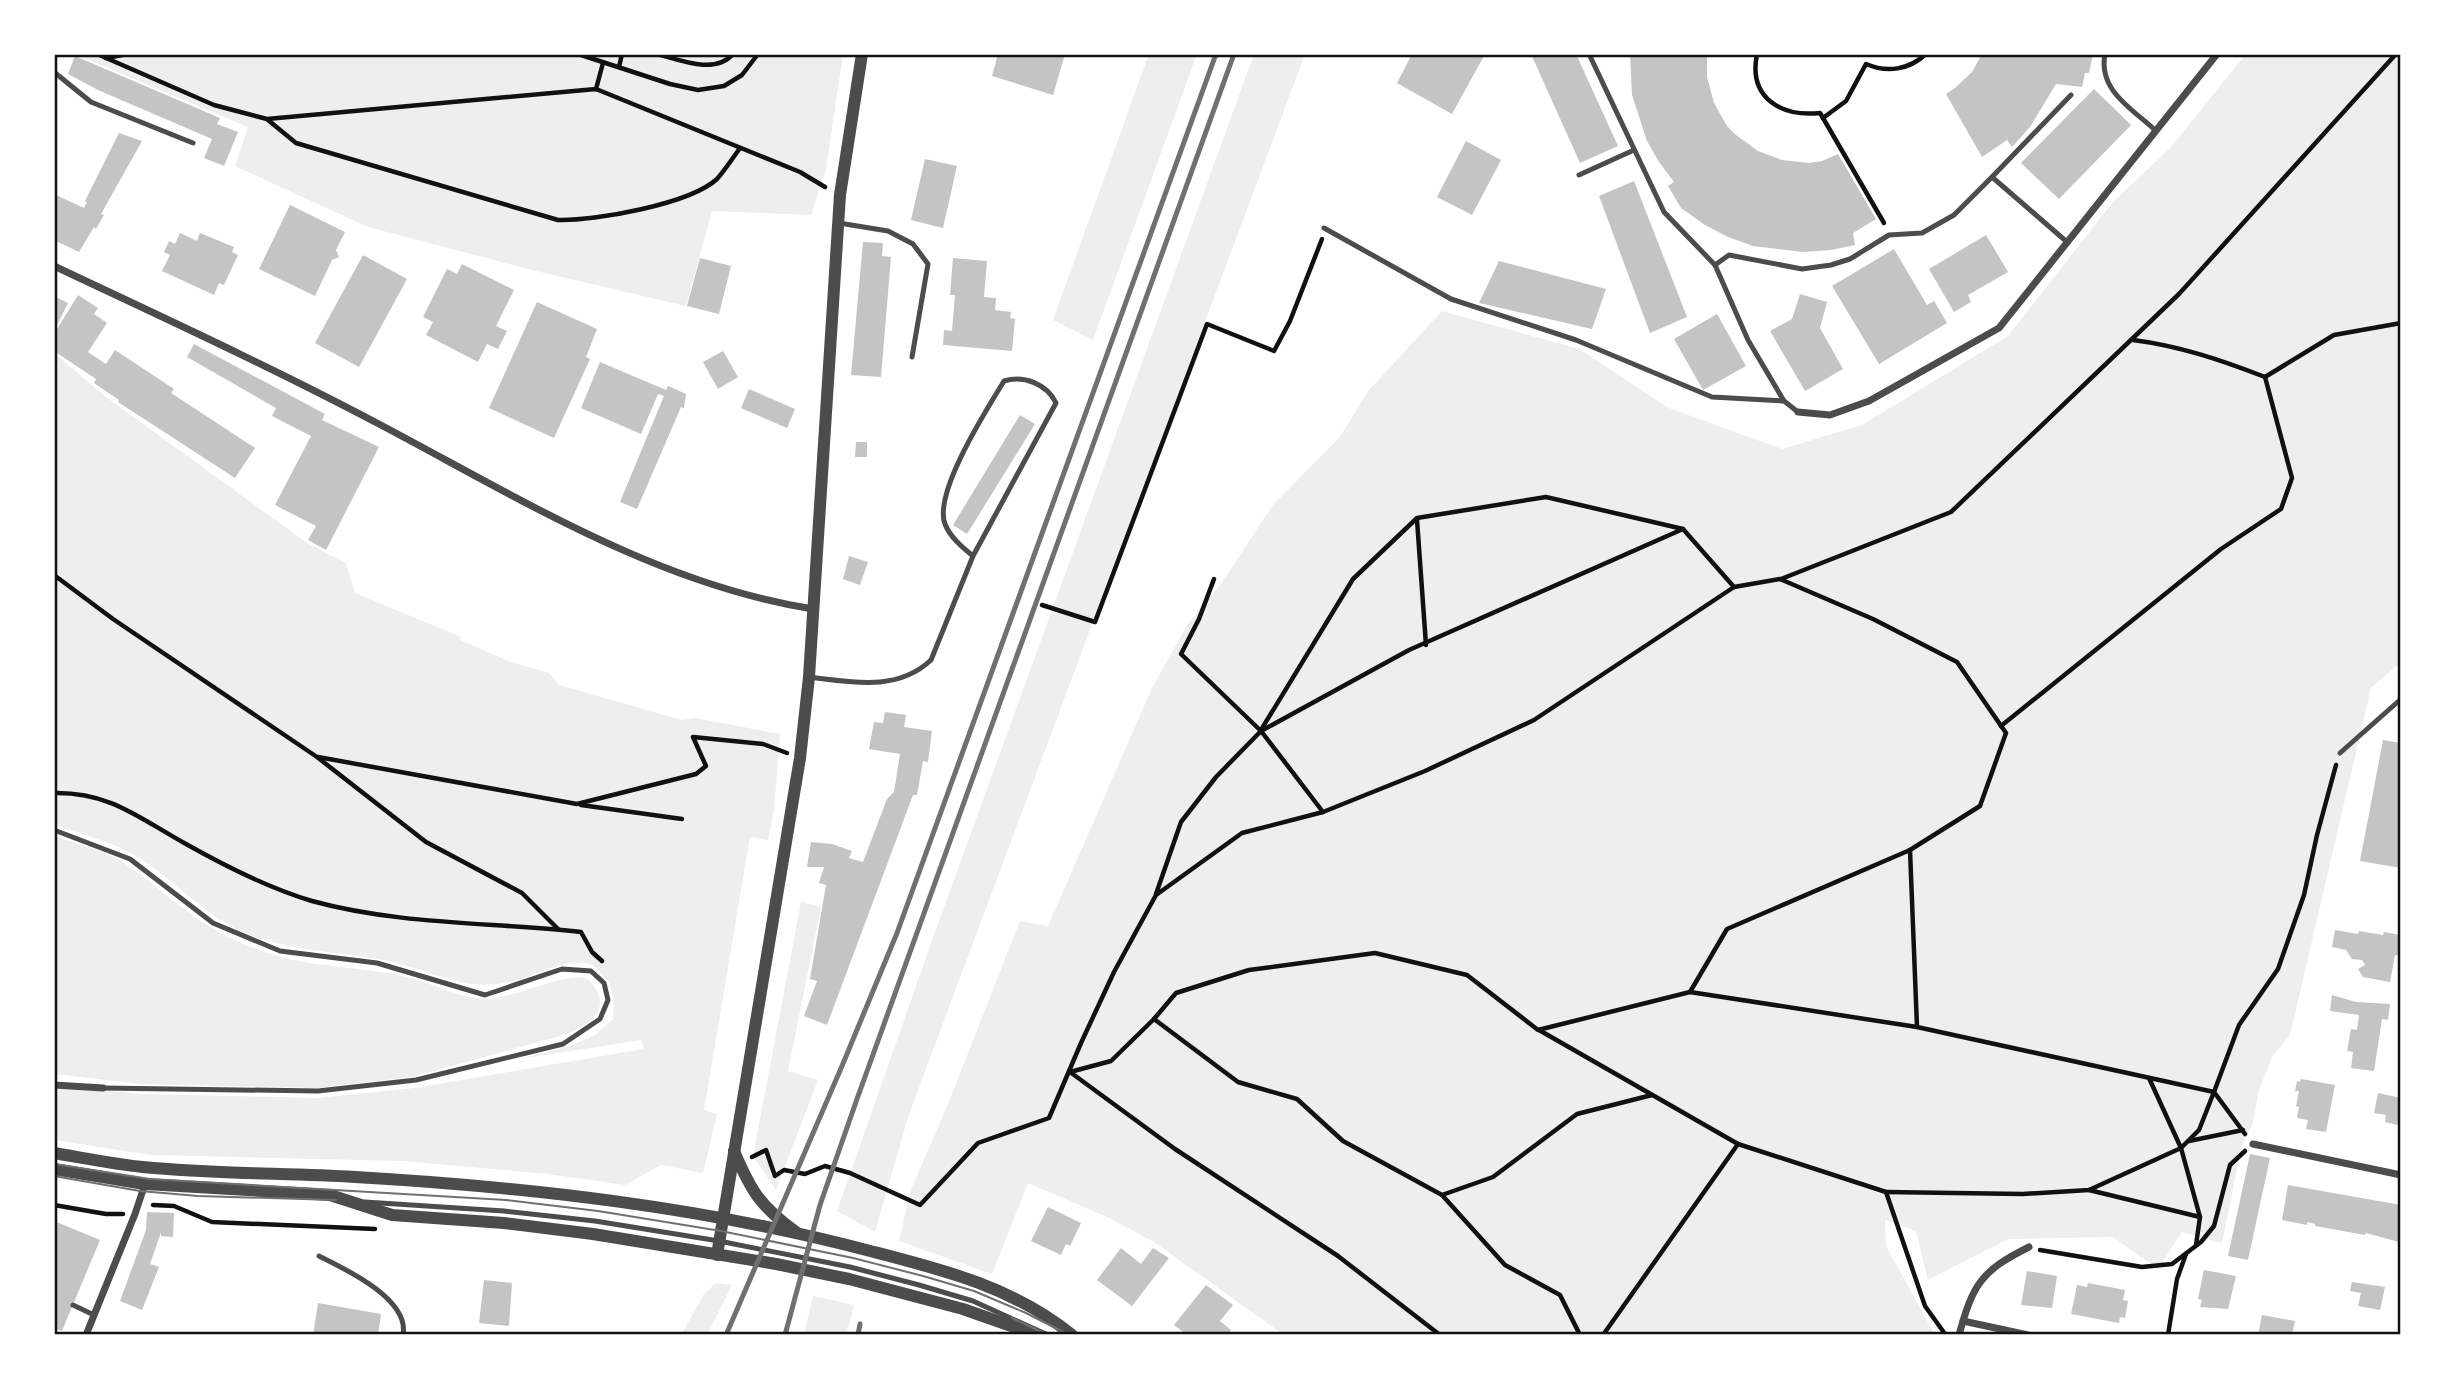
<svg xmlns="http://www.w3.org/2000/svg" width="2455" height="1389" font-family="'Asap Condensed',sans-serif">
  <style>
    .green { fill: #eee }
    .building { fill: #c4c4c4 }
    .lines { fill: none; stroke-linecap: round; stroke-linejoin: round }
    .path { stroke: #111; stroke-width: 4.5 }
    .service { stroke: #4c4c4c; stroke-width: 5 }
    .minor { stroke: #4c4c4c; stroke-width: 7 }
    .tertiary { stroke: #4c4c4c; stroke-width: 12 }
    .tram { stroke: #707070; stroke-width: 2 }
    .rail { stroke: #707070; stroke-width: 5 }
    .neatline { fill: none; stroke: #111; stroke-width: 2.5 }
  </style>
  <rect width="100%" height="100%" fill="#fff"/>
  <g class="green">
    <polygon points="75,54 843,54 826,170 811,215 712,211 686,306 536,271 368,227 235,166 248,127"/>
    <polygon points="1149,54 1197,54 1093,340 1053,320"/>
    <polygon points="1254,54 1305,54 908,1117 875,1232 837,1211 934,935"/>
    <polygon points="2246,54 2401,54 2401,662 2371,688 2290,1035 2272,1057 2259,1090 2253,1123 2242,1145 2222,1243 2182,1232 2158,1269 2113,1237 2008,1239 1928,1280 1916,1231 1885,1220 1886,1246 1935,1335 1284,1335 1154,1242 1107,1217 1028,1183 992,1274 899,1241 910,1192 948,1104 1020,921 1048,926 1152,688 1187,625 1221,584 1272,506 1340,437 1369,390 1442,311 1579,349 1669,408 1782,449 1862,425 2008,336 2113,202 2171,147"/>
    <path d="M54 353 106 397 307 543 346 563 355 593 461 637 460 640 508 661 549 673 559 685 682 720 695 718 780 734 774 810 768 840 750 837 704 1110 717 1114 703 1173 661 1165 625 1185 548 1174 402 1161 151 1155 54 1140V1084L140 1094 317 1098 414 1088 644 1049 641 1040 520 1059 570 1046 595 1035 613 1019C614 1002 616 987 602 974 599 971 595 966 590 964 566 957 537 976 513 981 495 985 479 986 460 982 434 976 410 965 384 960 339 952 291 951 248 934 207 918 179 884 143 860 117 843 84 835 54 825Z"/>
    <path d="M54 836C74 843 96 848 115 858 141 872 163 894 188 912 222 937 252 950 293 960 333 968 375 968 414 979 442 987 466 1002 496 998 518 995 568 973 584 978 591 980 595 987 598 993 607 1016 583 1026 567 1034L412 1077 316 1088 141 1084 54 1074Z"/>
    <polygon points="801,902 821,907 788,1071 818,1080 776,1190 753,1156"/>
    <polygon points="716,1283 732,1285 707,1335 681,1335 704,1294"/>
    <polygon points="813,1296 854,1305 846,1335 804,1335"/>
  </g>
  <g class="building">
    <polygon points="998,54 1065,54 1053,95 992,76"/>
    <polygon points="1412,54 1485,54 1452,114 1397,83"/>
    <polygon points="1531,54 1576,54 1618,146 1580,163"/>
    <polygon points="1630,54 1707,54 1707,77 1714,103 1727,126 1736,135 1758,151 1782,160 1809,163 1822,161 1838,154 1876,219 1853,233 1855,245 1831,250 1803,252 1753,246 1728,237 1705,225 1681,208 1668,186 1674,182 1659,162 1647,141 1632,95"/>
    <polygon points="1982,54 2093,54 2089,73 2085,73 2082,87 2056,84 2030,127 2012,147 2007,140 1982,157 1946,94 1955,88 1972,72"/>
    <polygon points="75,56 220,118 217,124 238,132 224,166 204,158 212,139 98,90 68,74"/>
    <polygon points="2094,89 2131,125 2059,199 2021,163"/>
    <polygon points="119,133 142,141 101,214 104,215 96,229 94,227 79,252 54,240 54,194 84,208 87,202 85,201"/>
    <polygon points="1466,141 1501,160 1472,215 1437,197"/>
    <polygon points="925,159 957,166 943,228 911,220"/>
    <polygon points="1634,181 1687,317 1650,333 1599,196"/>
    <polygon points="290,205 345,232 336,250 339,257 332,260 315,296 259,269"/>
    <polygon points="180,233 197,241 200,233 234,247 232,252 238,255 224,285 219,283 214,295 162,271 170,255 164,252 169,241 175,244"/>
    <polygon points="1986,235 2008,272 1968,295 1971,302 1954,312 1929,269"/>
    <polygon points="863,242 883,243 882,256 891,257 881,377 851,375"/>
    <polygon points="1894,249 1927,305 1934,301 1947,323 1879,364 1832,286"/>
    <polygon points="363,255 407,279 359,367 315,343"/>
    <polygon points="700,258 731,266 719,314 687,306"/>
    <polygon points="953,258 987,261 984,297 996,298 995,310 1011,312 1010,318 1015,319 1012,351 943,345 944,330 952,331 955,295 950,295"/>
    <polygon points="1499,261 1606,289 1592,329 1479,303"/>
    <polygon points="462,264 514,290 496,326 507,331 498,349 487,344 478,362 426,335 433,322 423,317 447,269 457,274"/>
    <polygon points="1800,294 1827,302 1820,328 1843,369 1805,391 1770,331 1792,319"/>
    <polygon points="78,295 98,308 94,314 107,323 88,352 106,364 115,350 174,389 171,393 255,448 235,478 118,402 119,400 94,383 96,379 54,351 54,334"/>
    <polygon points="54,296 68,303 54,331"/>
    <polygon points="537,302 597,329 586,357 590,359 554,438 489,408"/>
    <polygon points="1717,314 1746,366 1703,390 1674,339"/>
    <polygon points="194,344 325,414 322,420 379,447 326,550 308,540 316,526 275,505 311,436 272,416 276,408 187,357"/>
    <polygon points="723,351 738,377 718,389 703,362"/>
    <polygon points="600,362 666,390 668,386 686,394 684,408 681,407 637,509 620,502 664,396 658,394 641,434 581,408"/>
    <polygon points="749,389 795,409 787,428 741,408"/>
    <polygon points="1020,415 1035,424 967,534 953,525"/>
    <polygon points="856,442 867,442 867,457 855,457"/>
    <polygon points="849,556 868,562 860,585 843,579"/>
    <polygon points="885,712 906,715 904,727 932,731 928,762 923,761 917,795 913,795 827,1025 804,1016 817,981 810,979 826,885 819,883 824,867 807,867 811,842 832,844 852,851 849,858 863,862 887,799 894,792 900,754 869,749 874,722 883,723"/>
    <polygon points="2383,740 2401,743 2401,868 2360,861"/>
    <polygon points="2335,930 2358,934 2359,931 2383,935 2384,932 2401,935 2401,949 2399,956 2395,955 2390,982 2363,977 2358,969 2365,965 2362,960 2352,959 2346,950 2332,947"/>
    <polygon points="2332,995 2356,1002 2390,1004 2388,1020 2382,1019 2374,1071 2351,1068 2353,1052 2347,1051 2351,1029 2357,1030 2359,1015 2330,1011"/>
    <polygon points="2301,1079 2335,1085 2326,1132 2306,1129 2308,1120 2297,1118 2299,1107 2296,1106 2299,1091 2295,1091 2297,1081 2300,1082"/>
    <polygon points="2378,1093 2401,1098 2401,1119 2397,1125 2385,1122 2386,1115 2374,1113"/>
    <polygon points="2250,1154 2270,1158 2248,1260 2228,1256"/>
    <polygon points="2288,1185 2401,1205 2399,1242 2366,1233 2365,1235 2315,1226 2315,1224 2307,1222 2307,1225 2282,1220"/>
    <polygon points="1048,1207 1081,1223 1070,1246 1066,1244 1061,1255 1031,1241"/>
    <polygon points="147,1212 174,1213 173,1237 161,1236 161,1232 150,1264 159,1267 142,1310 120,1301 146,1230"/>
    <polygon points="54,1221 100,1240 62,1331 54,1328"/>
    <polygon points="1121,1248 1141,1264 1153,1248 1169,1258 1132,1306 1097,1280"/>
    <polygon points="2204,1270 2236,1276 2228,1309 2200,1307 2202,1300 2198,1299"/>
    <polygon points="2027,1271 2057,1276 2052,1308 2021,1305"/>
    <polygon points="484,1280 512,1283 509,1326 479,1323"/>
    <polygon points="2352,1282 2385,1287 2380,1310 2358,1306 2361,1293 2350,1291"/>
    <polygon points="2088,1283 2125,1290 2123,1300 2128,1301 2125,1318 2120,1317 2119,1323 2071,1314 2077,1285 2087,1287"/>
    <polygon points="1206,1285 1233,1305 1220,1321 1231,1330 1228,1335 1221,1335 1217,1332 1215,1335 1187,1335 1174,1325"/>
    <polygon points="318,1303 381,1314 378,1335 313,1335"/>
    <polygon points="2262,1315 2295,1321 2292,1335 2258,1335"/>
  </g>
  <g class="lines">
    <g class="path">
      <polyline points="97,54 214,105 267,119 596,89 800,172 825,187"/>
      <polyline points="578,54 670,84 698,90 724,86 742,75 758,54"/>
      <path d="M657 54C680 60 715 75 733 54"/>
      <path d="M1757 54C1748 98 1781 117 1820 113L1823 118 1846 101 1866 64C1887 73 1909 70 1926 54"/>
      <polyline points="106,58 128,54"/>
      <polyline points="619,67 622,54"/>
      <polyline points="596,89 603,63"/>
      <polyline points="1823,118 1884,223"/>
      <path d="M268 120 296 143 558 220C595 221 690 204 717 179 725 170 733 158 740 148"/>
      <path d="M2133 340C2180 346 2221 360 2265 377"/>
      <polyline points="2265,377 2334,335 2401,323"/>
      <polyline points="1417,520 1426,645"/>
      <polyline points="54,575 113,619 317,757 426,842 522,893 558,929"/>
      <polyline points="1214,579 1199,619 1181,654 1261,731 1323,812"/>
      <polyline points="1781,579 1951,512 2179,294 2396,54"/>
      <polyline points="1042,605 1095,622 1207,324 1274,351 1290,321 1322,239"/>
      <polyline points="2001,726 2221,549 2281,509 2292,478 2265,377"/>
      <polyline points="1261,730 1353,579 1417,518 1546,497 1683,529"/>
      <polyline points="318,757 577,804 696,774 706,766 693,737 763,744 787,753"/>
      <path d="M54 793C110 792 139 818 186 844 225 866 268 888 312 901 399 925 491 922 581 932L592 952 602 961"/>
      <polyline points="581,805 682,819"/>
      <polyline points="1910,850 1917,1027"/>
      <polyline points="1156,894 1181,822 1216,777 1261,731 1409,650 1683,529 1734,587"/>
      <polyline points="1539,1030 1738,1144 1886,1192 1925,1306 1945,1334"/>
      <polyline points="1070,1072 1175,1149 1338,1256 1440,1335"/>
      <polyline points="1070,1072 1111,1061 1154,1019"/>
      <polyline points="2149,1078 2181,1148 2200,1217 2196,1245"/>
      <polyline points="2245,1134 2214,1092 2239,1025 2278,969 2304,895 2317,835 2336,765"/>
      <polyline points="2189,1141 2243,1130"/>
      <polyline points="752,1157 766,1150 775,1176 784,1170 805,1174 825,1166 850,1173 920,1205 978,1143 1049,1118 1081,1043 1114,972 1156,895 1242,833 1323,812 1425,771 1534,720 1734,587 1780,579 1873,619 1957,662 2006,733 1980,806 1910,850 1727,929 1690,992"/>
      <polyline points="2089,1190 2200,1217"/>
      <polyline points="1442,1195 1493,1177 1577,1114 1652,1095"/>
      <polyline points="54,1205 106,1214 123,1214"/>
      <polyline points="153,1205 174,1206 212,1222 375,1229"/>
      <polyline points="2040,1250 2142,1267 2172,1264 2201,1242 2214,1226 2230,1165 2245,1151"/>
      <polyline points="1580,1335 1560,1295 1505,1265 1442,1195 1343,1141 1297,1099 1238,1082 1154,1019 1176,993 1249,970 1375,953 1467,975 1538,1030 1690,992 1917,1027 2214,1092 2199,1130 2181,1148 2089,1190 2023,1194 1886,1192"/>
      <polyline points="1603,1335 1738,1144"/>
      <polyline points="2168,1335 2177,1279 2186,1254"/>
    </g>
    <g class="service">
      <polyline points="1589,54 1664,212 1715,265 1748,340 1784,401 1798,412"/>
      <path d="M2105 54C2098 90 2131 108 2155 130"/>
      <polyline points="54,72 91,102 193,143"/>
      <polyline points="1579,175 1634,150"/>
      <polyline points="1992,177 2071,95"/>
      <polyline points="839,223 888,231 913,244 928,264 912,357"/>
      <polyline points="1324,228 1451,299 1576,340 1712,397 1784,401"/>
      <polyline points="1715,265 1729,255 1802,269 1831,265 1850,259 1889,235 1922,233 1954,215 1992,177 2067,242"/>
      <path d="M809 677C852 682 897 692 931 660L973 556 1056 403C1047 384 1024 375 1004 381 987 409 933 493 945 524 950 537 962 547 973 556"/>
      <polyline points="2340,753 2401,699"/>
      <polyline points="54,830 130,859 213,923 280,951 377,963 485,995 562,969 591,971 604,983 608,1000 600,1019 563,1044 416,1080 318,1091 103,1088"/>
      <polyline points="365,1202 504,1211 595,1221 719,1241 850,1267 919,1285 973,1301 1048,1335"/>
      <path d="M319 1256C345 1269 410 1299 403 1335"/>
      <polyline points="73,1305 94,1315"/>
    </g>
    <g class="minor">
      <path d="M54 266C162 317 271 367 377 423 516 496 655 584 813 609"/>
      <polyline points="1798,412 1830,415 1869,401 1999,328 2217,54"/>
      <polyline points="54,1085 103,1088"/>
      <polyline points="2253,1144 2401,1175"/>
      <polyline points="1963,1321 2028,1335"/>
      <polyline points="86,1335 135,1214 145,1184"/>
      <path d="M1959 1335C1973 1284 1981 1271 2029 1247"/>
    </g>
    <g class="tertiary">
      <path d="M734 1151C751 1191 760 1206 796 1232"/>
      <path d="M54 1153C84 1158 114 1164 143 1167 214 1174 285 1173 355 1177 529 1187 705 1207 874 1252 944 1270 1015 1288 1072 1335"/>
      <polyline points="54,1169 145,1184 330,1195 392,1215 504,1223 593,1234 776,1264 849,1279 963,1309 1037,1335"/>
      <polyline points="717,1255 800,758 809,677 840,195 862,54"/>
    </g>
    <g class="tram">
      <polyline points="54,1164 150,1179 506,1200 598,1211 721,1231 853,1258 923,1276 974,1291 1026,1313 1069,1335"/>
      <polyline points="54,1176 140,1191 198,1196 336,1200"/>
      <polyline points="1012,1318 1048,1335"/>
    </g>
    <g class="rail">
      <polyline points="726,1335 842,1066 897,933 1216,54"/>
      <polyline points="785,1335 820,1205 857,1099 1234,54"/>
      <polyline points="858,1335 860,1324"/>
    </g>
  </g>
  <rect width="2455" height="1389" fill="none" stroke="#ffffff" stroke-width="112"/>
  <rect x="56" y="56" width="2343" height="1277" class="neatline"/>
</svg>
